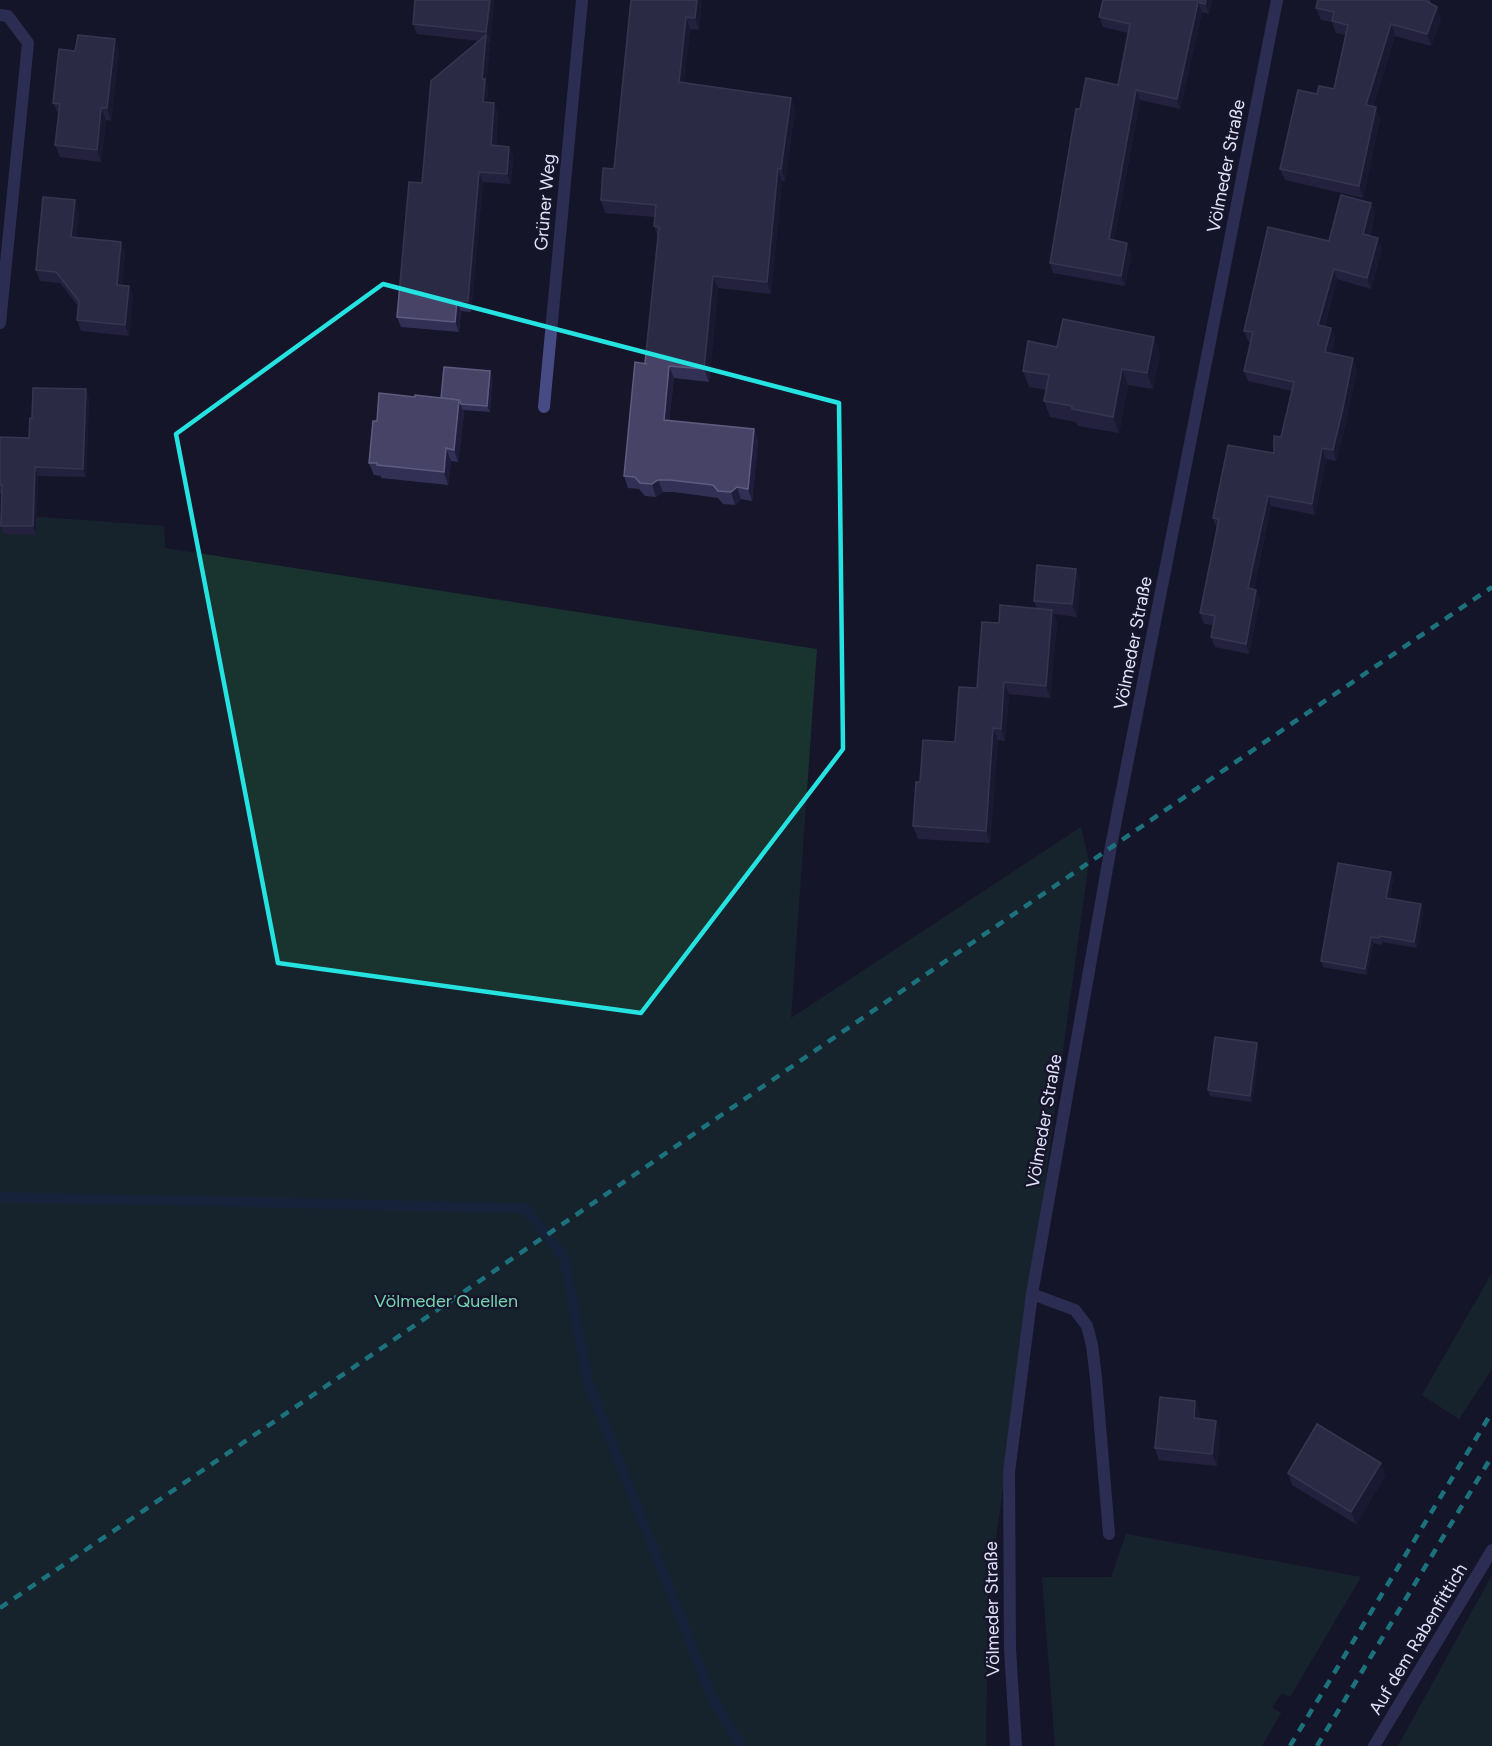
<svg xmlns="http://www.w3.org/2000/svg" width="1492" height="1746" font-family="Figtree,sans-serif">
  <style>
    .green { fill: #19332f }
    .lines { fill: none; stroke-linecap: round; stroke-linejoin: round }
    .stream { stroke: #17314c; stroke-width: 10 }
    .minor { stroke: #464b83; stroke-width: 12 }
    .rail { stroke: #25e3e0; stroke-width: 4.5; stroke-dasharray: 9 8; stroke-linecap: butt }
    .wall { fill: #333055 }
    .shaded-wall { fill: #201d3c }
    .building { fill: #464366; stroke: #5e5c7e; stroke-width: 1.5 }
    .marked { fill: none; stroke: #25e3e0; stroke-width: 4.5; stroke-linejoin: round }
    .labels { text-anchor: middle; stroke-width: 5; stroke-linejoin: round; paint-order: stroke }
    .street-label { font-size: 18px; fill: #e1e1fb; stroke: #16152a }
    .park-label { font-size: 18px; fill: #75d4b1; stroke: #16152a }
  </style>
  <rect width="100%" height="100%" fill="#16152a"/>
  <g class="green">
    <polygon points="0,514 164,526 165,548 817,649 791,1018 1081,827 1089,861 988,1597 986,1746 0,1746"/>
    <polygon points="1492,1273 1492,1369 1459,1419 1422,1395"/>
    <polygon points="1126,1534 1361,1577 1290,1697 1282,1693 1272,1707 1281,1713 1262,1746 1055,1746 1042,1577 1111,1577"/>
    <polygon points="1492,1575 1492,1746 1398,1746"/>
  </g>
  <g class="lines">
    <polyline class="stream" points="0,1197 525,1208 564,1257 588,1382 713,1700 741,1746"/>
    <g class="minor">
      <polyline points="0,15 8,16 28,43 0,323"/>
      <polyline points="544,407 582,0"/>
      <polyline points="1032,1294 1075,1310 1087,1326 1092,1345 1096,1378 1109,1534"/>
      <polyline points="1016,1746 1010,1649 1009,1472 1032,1294 1111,846 1277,0"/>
      <polyline points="1374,1746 1492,1550"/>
    </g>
    <g class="rail">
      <path d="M0 1608C499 1270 994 926 1492 587"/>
      <polyline points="1290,1746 1492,1412"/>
      <polyline points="1317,1746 1492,1456"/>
    </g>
  </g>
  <g class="wall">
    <polygon points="494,0 490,42 489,42 490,45 486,83 488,89 487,102 498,113 496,146 509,147 513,157 511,184 483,182 471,312 461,311 459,332 401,327 397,317 422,183 479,41 417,34 413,24"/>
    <polygon points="631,0 702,0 699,30 690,29 684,83 791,98 795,110 785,181 782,181 771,294 718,288 709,382 674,378 669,421 754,429 758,442 752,501 741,499 735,505 723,504 718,498 674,492 663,492 656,497 645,496 639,489 628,488 624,476 645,363 658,237 654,226 655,217 605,213 601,200 614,169"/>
    <polygon points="1103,0 1212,0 1209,14 1202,12 1180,109 1140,100 1114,240 1131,253 1125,286 1053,273 1050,263 1080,109 1118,85 1128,33 1103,27 1099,17"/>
    <polygon points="1318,0 1431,0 1430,3 1441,19 1431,46 1395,36 1373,107 1380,119 1363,198 1285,180 1280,169 1317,94 1334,89 1346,35 1336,33 1332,22 1321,20 1316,8"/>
    <polygon points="75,51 119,51 111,121 106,120 101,162 60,157 55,145 59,116 53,103"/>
    <polygon points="1371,203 1375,214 1370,236 1382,249 1371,289 1337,279 1325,326 1331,328 1335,339 1331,353 1357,369 1346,422 1336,461 1326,459 1315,515 1271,506 1254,589 1260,600 1249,654 1215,647 1211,637 1213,625 1204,624 1200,613 1217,529 1213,518 1274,453 1281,437 1292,391 1248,381 1244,371 1251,342 1248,341 1244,331 1329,241"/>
    <polygon points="79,211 76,237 125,252 122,285 129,286 133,297 129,336 81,331 77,320 79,307 60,283 40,281 36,270"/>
    <polygon points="1057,347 1160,353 1153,389 1128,385 1119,433 1078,426 1076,422 1050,417 1044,401 1046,390 1029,387 1023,371"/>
    <polygon points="490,371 492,377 490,412 463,410 464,413 458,462 451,461 448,485 381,478 381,476 374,475 369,463 377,421 441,398"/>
    <polygon points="89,397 86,477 38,476 36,535 4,534 1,526 2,494 0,494 0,437 29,438"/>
    <polygon points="1076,569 1080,581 1077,617 1054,614 1057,623 1050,698 1009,694 1005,741 998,740 990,843 918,839 913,826 920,782 955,742 977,688 999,623 1037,609 1034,601"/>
    <polygon points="1393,878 1390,899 1423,911 1417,948 1382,942 1382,945 1373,943 1367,975 1323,967 1321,961"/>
    <polygon points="1259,1049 1252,1102 1210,1096 1208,1090"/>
    <polygon points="1195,1401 1200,1413 1199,1419 1216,1421 1220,1433 1217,1466 1159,1460 1155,1448"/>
    <polygon points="1381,1463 1385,1476 1356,1524 1292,1485 1288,1473"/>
  </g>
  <g class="shaded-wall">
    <polygon points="490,0 494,0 490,42 486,32"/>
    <polygon points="697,0 702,0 699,30 695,18"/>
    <polygon points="1206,0 1212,0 1209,14 1205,4"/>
    <polygon points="1198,2 1202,12 1180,109 1177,99"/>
    <polygon points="1437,7 1441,19 1431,46 1427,34"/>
    <polygon points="686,17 690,29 683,94 679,82"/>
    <polygon points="1391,24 1395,36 1370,117 1366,105"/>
    <polygon points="486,35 490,45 486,83 488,89 486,112 483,102 482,79"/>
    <polygon points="115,39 119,51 111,121 107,108"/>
    <polygon points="1136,90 1140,100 1112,250 1109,239"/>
    <polygon points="791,98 795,110 785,181 781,169"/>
    <polygon points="494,103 498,113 495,155 491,145"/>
    <polygon points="1376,107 1380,119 1363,198 1359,186"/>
    <polygon points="101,108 106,120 101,162 97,150"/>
    <polygon points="509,147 513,157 511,184 507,174"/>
    <polygon points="778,168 782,181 771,294 767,282"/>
    <polygon points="479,172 483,182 471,312 468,301"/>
    <polygon points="75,200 79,211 75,247 71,237"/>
    <polygon points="1371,203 1375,214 1367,245 1363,234"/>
    <polygon points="1378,238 1382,249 1371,289 1367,278"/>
    <polygon points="121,242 125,252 121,295 117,285"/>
    <polygon points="1127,243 1131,253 1125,286 1121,276"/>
    <polygon points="1334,269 1337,279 1322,335 1318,325"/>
    <polygon points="713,276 718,288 709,382 704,369"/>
    <polygon points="129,286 133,297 129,336 125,325"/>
    <polygon points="457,301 461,311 459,332 455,322"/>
    <polygon points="1331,328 1335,339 1329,363 1325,352"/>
    <polygon points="1154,337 1160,353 1153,389 1147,373"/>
    <polygon points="1353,358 1357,369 1346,422 1336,461 1333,450"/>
    <polygon points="669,366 674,378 668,432 664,420"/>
    <polygon points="1122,369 1128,385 1119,433 1113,417"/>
    <polygon points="490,371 492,377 490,412 487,406"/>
    <polygon points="86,389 89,397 86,477 83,469"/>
    <polygon points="459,400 464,413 458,462 454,450"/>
    <polygon points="754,429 758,442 752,501 748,489"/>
    <polygon points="446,448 451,461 448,485 444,472"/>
    <polygon points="1322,448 1326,459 1315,515 1312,504"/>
    <polygon points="35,467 38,476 36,535 33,526"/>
    <polygon points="658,480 663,492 656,497 652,484"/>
    <polygon points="737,487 741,499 735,505 731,492"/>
    <polygon points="1268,496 1271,506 1252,599 1248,588"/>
    <polygon points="1076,569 1080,581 1077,617 1072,604"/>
    <polygon points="1256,590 1260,600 1249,654 1246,644"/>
    <polygon points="1052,610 1057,623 1050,698 1046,686"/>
    <polygon points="1004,682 1009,694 1005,741 1001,729"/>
    <polygon points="993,728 998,740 990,843 986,831"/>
    <polygon points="1391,872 1393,878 1389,905 1386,898"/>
    <polygon points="1421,904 1423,911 1417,948 1414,942"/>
    <polygon points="1371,937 1373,943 1367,975 1365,969"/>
    <polygon points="1257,1043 1259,1049 1252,1102 1250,1096"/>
    <polygon points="1195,1401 1200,1413 1198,1431 1194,1418"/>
    <polygon points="1216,1421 1220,1433 1217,1466 1212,1454"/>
    <polygon points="1381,1463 1385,1476 1356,1524 1351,1512"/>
  </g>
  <g class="building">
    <polygon points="415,0 490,0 486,32 413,24"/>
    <polygon points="631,0 697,0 695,18 686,17 679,82 791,98 781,169 778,168 767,282 713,276 704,369 669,366 664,420 754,429 748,489 737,487 731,492 718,491 713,485 670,480 658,480 652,484 640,483 635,477 624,476 635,362 647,364 645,363 659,227 654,226 656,205 601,200 603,168 614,169"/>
    <polygon points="1103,0 1206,0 1205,4 1198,2 1177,99 1136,90 1109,239 1127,243 1121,276 1050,263 1076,109 1080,109 1086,78 1118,85 1130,24 1099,17"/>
    <polygon points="1318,0 1425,0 1437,7 1427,34 1391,24 1366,105 1376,107 1359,186 1280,169 1298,90 1317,94 1319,86 1334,89 1348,25 1332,21 1334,12 1316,8"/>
    <polygon points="78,35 115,39 107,108 101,108 97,150 55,145 60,104 53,103 59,49 75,51"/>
    <polygon points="486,35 482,79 485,79 483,102 494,103 491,145 509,147 507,174 479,172 468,301 457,301 455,322 397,317 409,182 422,183 431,81"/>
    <polygon points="1341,195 1371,203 1363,234 1378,238 1367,278 1334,269 1318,325 1331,328 1325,352 1353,358 1342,412 1333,450 1322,448 1312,504 1268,496 1248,588 1256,590 1246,644 1211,637 1215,616 1200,613 1219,519 1213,518 1228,445 1274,453 1274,436 1281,437 1294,382 1244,371 1253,332 1244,331 1268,227 1329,241"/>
    <polygon points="43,197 75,200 71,237 121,242 117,285 129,286 125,325 77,320 79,301 56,272 36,270"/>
    <polygon points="1063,319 1154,337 1147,373 1122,369 1113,417 1072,409 1072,406 1044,401 1049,375 1023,371 1028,341 1057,347"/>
    <polygon points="444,367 490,371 487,406 461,404 459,400 441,398"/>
    <polygon points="33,388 86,389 83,469 35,467 33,526 1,526 2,485 0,485 0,437 29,438 30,418 32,418"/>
    <polygon points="379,393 415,397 415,395 459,400 454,450 446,448 444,472 377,465 377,463 369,463 373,421 377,421"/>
    <polygon points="1037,565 1076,569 1072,604 1034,601"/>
    <polygon points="1000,605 1052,610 1046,686 1004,682 1001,729 993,728 986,831 913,826 916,782 920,782 923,740 955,742 959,687 977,688 982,622 999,623"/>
    <polygon points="1338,863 1391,872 1386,898 1421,904 1414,942 1380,936 1379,938 1371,937 1365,969 1321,961"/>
    <polygon points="1215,1037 1257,1043 1250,1096 1208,1090"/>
    <polygon points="1160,1397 1195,1401 1194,1418 1216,1421 1212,1454 1155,1448"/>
    <polygon points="1317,1424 1381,1463 1351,1512 1288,1473"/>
  </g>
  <path d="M0 0H1492V1746H0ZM383 284 839 403 843 749 641 1013 278 963 176 434Z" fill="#16152a" fill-opacity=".55" fill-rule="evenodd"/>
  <path class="marked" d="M383 284 839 403 843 749 641 1013 278 963 176 434Z"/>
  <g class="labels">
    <g class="street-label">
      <text transform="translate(1226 166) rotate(-79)" y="6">Völmeder Straße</text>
      <text transform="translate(545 202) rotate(-85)" y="6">Grüner Weg</text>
      <text transform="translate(1133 643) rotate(-79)" y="6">Völmeder Straße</text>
      <text transform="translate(1044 1121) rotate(-80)" y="6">Völmeder Straße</text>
      <text transform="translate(992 1609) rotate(-91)" y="6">Völmeder Straße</text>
      <text transform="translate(1418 1639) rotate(-59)" y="6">Auf dem Rabenfittich</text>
    </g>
    <g class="park-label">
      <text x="446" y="1307">Völmeder Quellen</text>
    </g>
  </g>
</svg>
